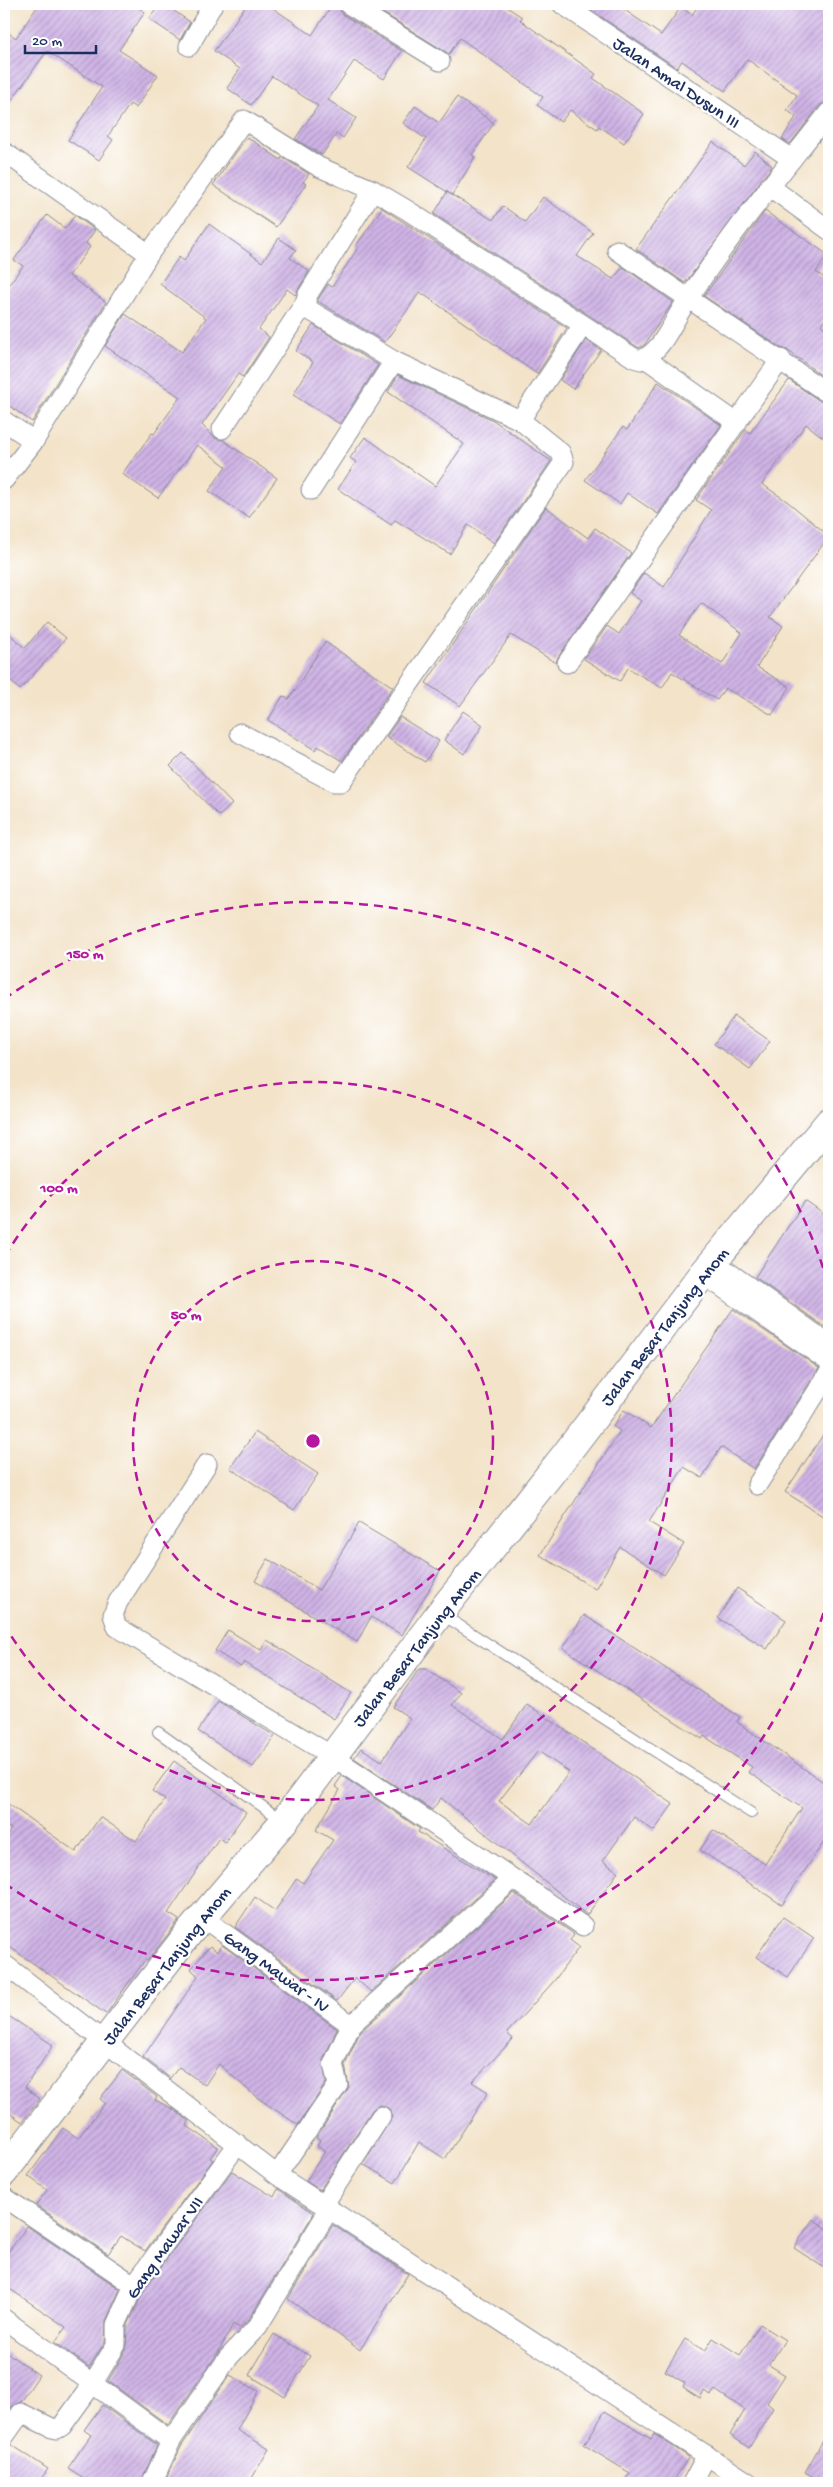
<svg xmlns="http://www.w3.org/2000/svg" width="833" height="2487" font-family="'Gochi Hand',sans-serif">
  <style>
    .building { fill: url(#building-hatch); fill-rule: evenodd }
    .lines { fill: none; stroke-linecap: round; stroke-linejoin: round }
    .service-casing { stroke: #878994; stroke-width: 12 }
    .minor-casing { stroke: #878994; stroke-width: 21 }
    .primary-casing { stroke: #878994; stroke-width: 30 }
    .service { stroke: #fff; stroke-width: 10 }
    .minor { stroke: #fff; stroke-width: 19 }
    .primary { stroke: #fff; stroke-width: 28 }
    .ring { fill: none; stroke: #b5179e; stroke-width: 2.5; stroke-dasharray: 9 6 }
    .labels { text-anchor: middle; stroke-width: 4.5; stroke-linejoin: round; paint-order: stroke }
    .street-label { font-size: 18px; fill: #1b2f5e; stroke: #fff }
    .centre { fill: #b5179e; stroke: #fff; stroke-width: 2.5 }
    .ring-label { font-size: 15px; text-anchor: middle; font-weight: bold; fill: #b5179e; stroke: #fff; stroke-width: 4.5; stroke-linejoin: round; paint-order: stroke }
  </style>
  <defs>
    <pattern id="building-hatch" width="6" height="6" patternUnits="userSpaceOnUse" patternTransform="scale(1.25)"><rect width="6" height="6" fill="#d0b4e6"/><path d="M-1 1l2-2M0 6l6-6M5 7l2-2" fill="none" stroke="#a893be"/></pattern>
  </defs>
  <rect width="100%" height="100%" fill="#fff"/>
  <filter id="ink" filterUnits="userSpaceOnUse"><feTurbulence type="fractalNoise" baseFrequency=".02" numOctaves="2"/><feDisplacementMap in="SourceGraphic" scale="10" xChannelSelector="R" yChannelSelector="G"/><feConvolveMatrix kernelMatrix="1 2 1 2 8 2 1 2 1" color-interpolation-filters="sRGB"/></filter>
  <filter id="wash" filterUnits="userSpaceOnUse"><feTurbulence type="fractalNoise" baseFrequency=".0096" numOctaves="4" result="noise"/><feDisplacementMap in="SourceGraphic" scale="20" xChannelSelector="R" yChannelSelector="G"/><feGaussianBlur stdDeviation="1.12" result="paint"/><feColorMatrix in="noise" values="0 0 0 0 0 0 0 0 0 0 0 0 0 0 0 0 0 1.4 0 .05"/><feComposite in="paint" operator="in"/></filter>
  <g filter="url(#wash)">
    <rect width="100%" height="100%" fill="#f3e3c9"/>
    <g id="blocks">
      <g class="building">
        <polygon points="39,4 132,4 145,12 119,50 158,75 136,108 130,104 108,136 113,140 99,160 68,140 102,87 47,51 4,111 4,30 16,38"/>
        <polygon points="160,4 164,4 190,22 180,40 149,19"/>
        <polygon points="247,4 267,4 312,35 333,4 337,4 342,14 402,51 384,79 354,61 328,100 356,118 343,138 337,133 322,155 295,139 318,106 272,76 251,105 227,88 240,69 214,51"/>
        <polygon points="369,4 502,4 522,17 520,20 596,74 593,78 644,114 624,143 599,126 597,129 570,110 561,122 537,105 543,97 460,38 449,54"/>
        <polygon points="582,4 616,4 661,35 681,7 692,15 699,4 829,4 829,101 820,105 790,144 782,139 796,117 787,110 797,95 747,59 725,91 682,61 677,68"/>
        <polygon points="457,97 494,123 472,155 475,157 452,195 408,167 426,139 403,123 415,106 439,123"/>
        <polygon points="247,137 281,160 282,157 309,174 303,182 306,184 276,227 213,185"/>
        <polygon points="713,142 744,165 755,151 772,166 685,283 636,249"/>
        <polygon points="447,192 493,220 503,206 525,222 543,197 593,233 577,256 613,279 623,267 673,302 645,344 639,348 434,214"/>
        <polygon points="382,208 567,328 537,374 420,292 385,342 319,302 317,301 328,284 332,287 358,248 356,246"/>
        <polygon points="765,211 828,255 816,272 829,281 829,313 821,325 829,331 829,381 787,350 781,348 704,296"/>
        <polygon points="47,215 65,229 75,215 95,230 86,243 90,247 69,276 106,302 32,422 4,402 4,291 23,266 14,260"/>
        <polygon points="209,224 262,262 279,238 296,250 290,258 309,271 295,295 287,289 259,329 269,337 243,377 238,374 202,425 215,438 223,440 277,478 249,518 209,491 226,466 197,445 158,498 122,474 152,433 154,434 180,397 105,346 125,314 182,352 206,318 160,284 179,257 184,261"/>
        <polygon points="313,325 378,365 340,424 293,395 313,362 296,351"/>
        <polygon points="586,340 601,350 573,389 560,380"/>
        <polygon points="398,375 493,420 551,461 494,543 468,525 450,554 395,520 391,525 338,489 356,462 350,458 365,437 435,486 464,444 388,392"/>
        <path d="M789 380 823 403 829 405V442L806 424 762 484 788 502 829 536 770 617 783 626 757 667 790 687 772 715 725 688 717 700 672 672 662 688 628 668 620 681 584 659 607 626 619 634 641 601 630 593 644 573 664 587 711 510 696 500 744 432 746 430 750 433ZM701 603 742 633 722 664 679 635Z"/>
        <polygon points="658,382 721,425 658,514 627,493 620,504 585,480 623,427 627,430"/>
        <polygon points="546,507 588,538 595,528 631,553 558,657 556,663 511,635 460,706 426,683"/>
        <polygon points="47,622 66,638 20,690 4,675 4,629 25,648"/>
        <polygon points="325,642 393,687 342,761 318,746 315,750 268,720 283,696 289,699"/>
        <polygon points="463,711 483,725 464,754 444,740"/>
        <polygon points="400,717 439,741 425,762 386,737"/>
        <polygon points="183,753 232,804 219,816 170,766"/>
        <polygon points="734,1016 770,1041 750,1069 714,1044"/>
        <polygon points="805,1201 829,1218 829,1330 755,1277"/>
        <polygon points="733,1309 819,1368 754,1469 721,1447 702,1478 684,1467 649,1522 684,1544 664,1575 620,1547 595,1589 540,1555 620,1431 613,1426 624,1410 651,1428"/>
        <polygon points="829,1426 829,1520 785,1492"/>
        <polygon points="255,1432 318,1474 294,1510 230,1468"/>
        <polygon points="359,1523 440,1571 402,1635 371,1617 357,1642 255,1581 268,1559 319,1590"/>
        <polygon points="737,1588 786,1620 767,1649 718,1618"/>
        <polygon points="584,1615 740,1717 737,1722 829,1786 829,1834 782,1905 700,1850 713,1830 765,1864 802,1808 748,1772 752,1767 704,1736 702,1739 563,1648"/>
        <polygon points="228,1630 261,1650 267,1640 351,1693 334,1719 244,1662 241,1667 215,1651"/>
        <path d="M419 1669H426L461 1693 452 1705 503 1739 527 1704 673 1804 654 1831 634 1817 603 1861 618 1872 587 1915 441 1798 432 1810 354 1758 361 1748 382 1761 410 1718 393 1707ZM538 1751 569 1772 532 1824 499 1801Z"/>
        <polygon points="218,1701 275,1736 253,1767 198,1731"/>
        <polygon points="174,1761 246,1812 225,1842 219,1838 168,1913 179,1920 147,1961 145,1960 106,2014 4,1943 4,1840 11,1829 4,1824 4,1801 76,1852 100,1817 136,1841 165,1800 152,1791"/>
        <polygon points="342,1776 420,1829 418,1832 495,1880 371,1992 355,1978 337,2001 235,1927 255,1897 275,1911 297,1878 303,1883 333,1840 316,1830 340,1790 335,1786"/>
        <polygon points="514,1893 574,1934 570,1940 579,1947 554,1981 507,2033 513,2039 472,2082 488,2092 445,2159 419,2142 395,2183 363,2164 392,2117 391,2110 381,2105 372,2110 320,2190 306,2181 325,2151 317,2146 320,2140 316,2138 349,2087 345,2065 360,2032"/>
        <polygon points="783,1917 814,1938 788,1977 756,1957"/>
        <polygon points="222,1945 337,2029 323,2060 326,2083 298,2125 255,2096 219,2064 205,2085 179,2067 170,2078 143,2057 198,1976 191,1969 210,1946 217,1952"/>
        <polygon points="4,2013 53,2045 25,2087 40,2099 22,2122 4,2109"/>
        <polygon points="122,2070 157,2097 155,2100 173,2109 189,2121 187,2126 218,2147 210,2158 213,2160 145,2251 121,2236 108,2254 36,2205 47,2190 28,2176 63,2128 78,2138 105,2103 100,2099"/>
        <polygon points="232,2171 274,2197 278,2189 314,2213 249,2319 240,2328 233,2324 219,2351 168,2425 108,2381 126,2350 127,2327 145,2288"/>
        <polygon points="813,2219 829,2230 829,2271 794,2248"/>
        <polygon points="333,2225 408,2274 360,2350 288,2299"/>
        <polygon points="27,2226 120,2289 106,2321 105,2342 89,2367 55,2342 66,2327 4,2285 4,2258"/>
        <polygon points="760,2324 785,2340 769,2365 785,2375 767,2403 773,2408 749,2448 730,2435 745,2410 715,2390 711,2395 704,2391 700,2398 683,2387 685,2383 665,2371 685,2339 705,2351 713,2338 740,2355"/>
        <polygon points="274,2334 310,2356 285,2397 249,2375"/>
        <polygon points="4,2351 39,2375 21,2402 12,2406 4,2418"/>
        <polygon points="230,2375 258,2391 237,2430 269,2449 249,2483 164,2483 181,2447"/>
        <polygon points="102,2405 157,2445 141,2483 92,2483 68,2468 91,2435 84,2430"/>
        <polygon points="605,2411 651,2439 654,2434 689,2457 672,2483 623,2483 630,2473 584,2445"/>
        <polygon points="829,2430 829,2483 823,2483 805,2472"/>
        <polygon points="12,2445 48,2469 38,2483 20,2483 4,2472 4,2448"/>
      </g>
    </g>
  </g>
  <g filter="url(#ink)">
    <use href="#blocks" fill-opacity="0" stroke="#878994" stroke-width="1"/>
    <g class="lines">
      <g class="service-casing">
        <g id="service">
          <polyline points="440,1613 751,1813"/>
          <polyline points="158,1732 283,1821"/>
        </g>
      </g>
      <g class="minor-casing">
        <g id="minor">
          <polyline points="348,4 440,61"/>
          <polyline points="562,4 792,159"/>
          <polyline points="189,46 213,4"/>
          <polyline points="4,152 149,254"/>
          <polyline points="769,186 829,230"/>
          <polyline points="617,250 829,394"/>
          <polyline points="305,303 311,311 394,361 520,420 583,325"/>
          <polyline points="645,358 737,423"/>
          <polyline points="4,421 34,441"/>
          <polyline points="222,429 305,303 307,296 373,190"/>
          <path d="M4 480 34 441 149 254 244 120 319 167 373 190 407 210 634 358 641 360C662 351 671 325 683 307 727 238 779 176 829 112"/>
          <polyline points="311,490 394,361"/>
          <polyline points="567,663 781,359"/>
          <polyline points="240,733 334,782 341,782 564,462 561,453 520,420"/>
          <polyline points="713,1261 829,1344"/>
          <polyline points="703,1274 829,1362"/>
          <polyline points="207,1464 118,1602 113,1615 117,1627 332,1756 583,1926"/>
          <polyline points="757,1485 829,1373"/>
          <polyline points="202,1917 351,2025"/>
          <polyline points="4,1964 277,2175 749,2483"/>
          <polyline points="277,2175 338,2085 333,2064 351,2025 513,1879"/>
          <polyline points="4,2197 134,2285"/>
          <polyline points="324,2204 381,2116"/>
          <polyline points="4,2319 171,2441"/>
          <polyline points="4,2437 21,2413 52,2428 57,2429 62,2426 93,2383 116,2345 116,2325 134,2285 238,2144"/>
          <polyline points="152,2483 171,2441 228,2358 258,2326 330,2208"/>
          <polyline points="692,2483 707,2455"/>
        </g>
      </g>
      <g class="primary-casing">
        <polyline id="primary" points="4,2172 188,1934 284,1821 440,1613 566,1454 703,1274 829,1122"/>
      </g>
      <use href="#service" class="service"/>
      <use href="#minor" class="minor"/>
      <use href="#primary" class="primary"/>
    </g>
  </g>
  <g class="ring">
    <circle cx="313" cy="1441" r="180"/>
    <path d="M5 1256A359 359 0 1 1 5 1626"/>
    <path d="M828 1599A539 539 0 0 1 4 1883M4 999A539 539 0 0 1 828 1283"/>
  </g>
  <g class="labels">
    <g class="street-label">
      <text transform="translate(677 82) rotate(34)" y="6">Jalan Amal Dusun III</text>
      <text transform="translate(664 1326) rotate(-52)" y="6">Jalan Besar Tanjung Anom</text>
      <text transform="translate(416 1647) rotate(-52)" y="6">Jalan Besar Tanjung Anom</text>
      <text transform="translate(166 1965) rotate(-52)" y="6">Jalan Besar Tanjung Anom</text>
      <text transform="translate(277 1971) rotate(36)" y="6">Gang Mawar - IV</text>
      <text transform="translate(164 2247) rotate(-55)" y="6">Gang Mawar VII</text>
    </g>
  </g>
  <circle cx="313" cy="1441" r="8" class="centre"/>
  <g class="ring-label">
    <text x="85" y="958">150 m</text>
    <text x="59" y="1192">100 m</text>
    <text x="186" y="1319">50 m</text>
  </g>
  <rect width="833" height="2487" fill="none" stroke="#fff" stroke-width="20"/>
  <path d="M25 45v8h71v-8" fill="none" stroke="#1b2f5e" stroke-width="2.5"/>
  <text x="32" y="45" font-size="15" fill="#1b2f5e" stroke="#ffffff" stroke-width="4" paint-order="stroke">20 m</text>
</svg>
